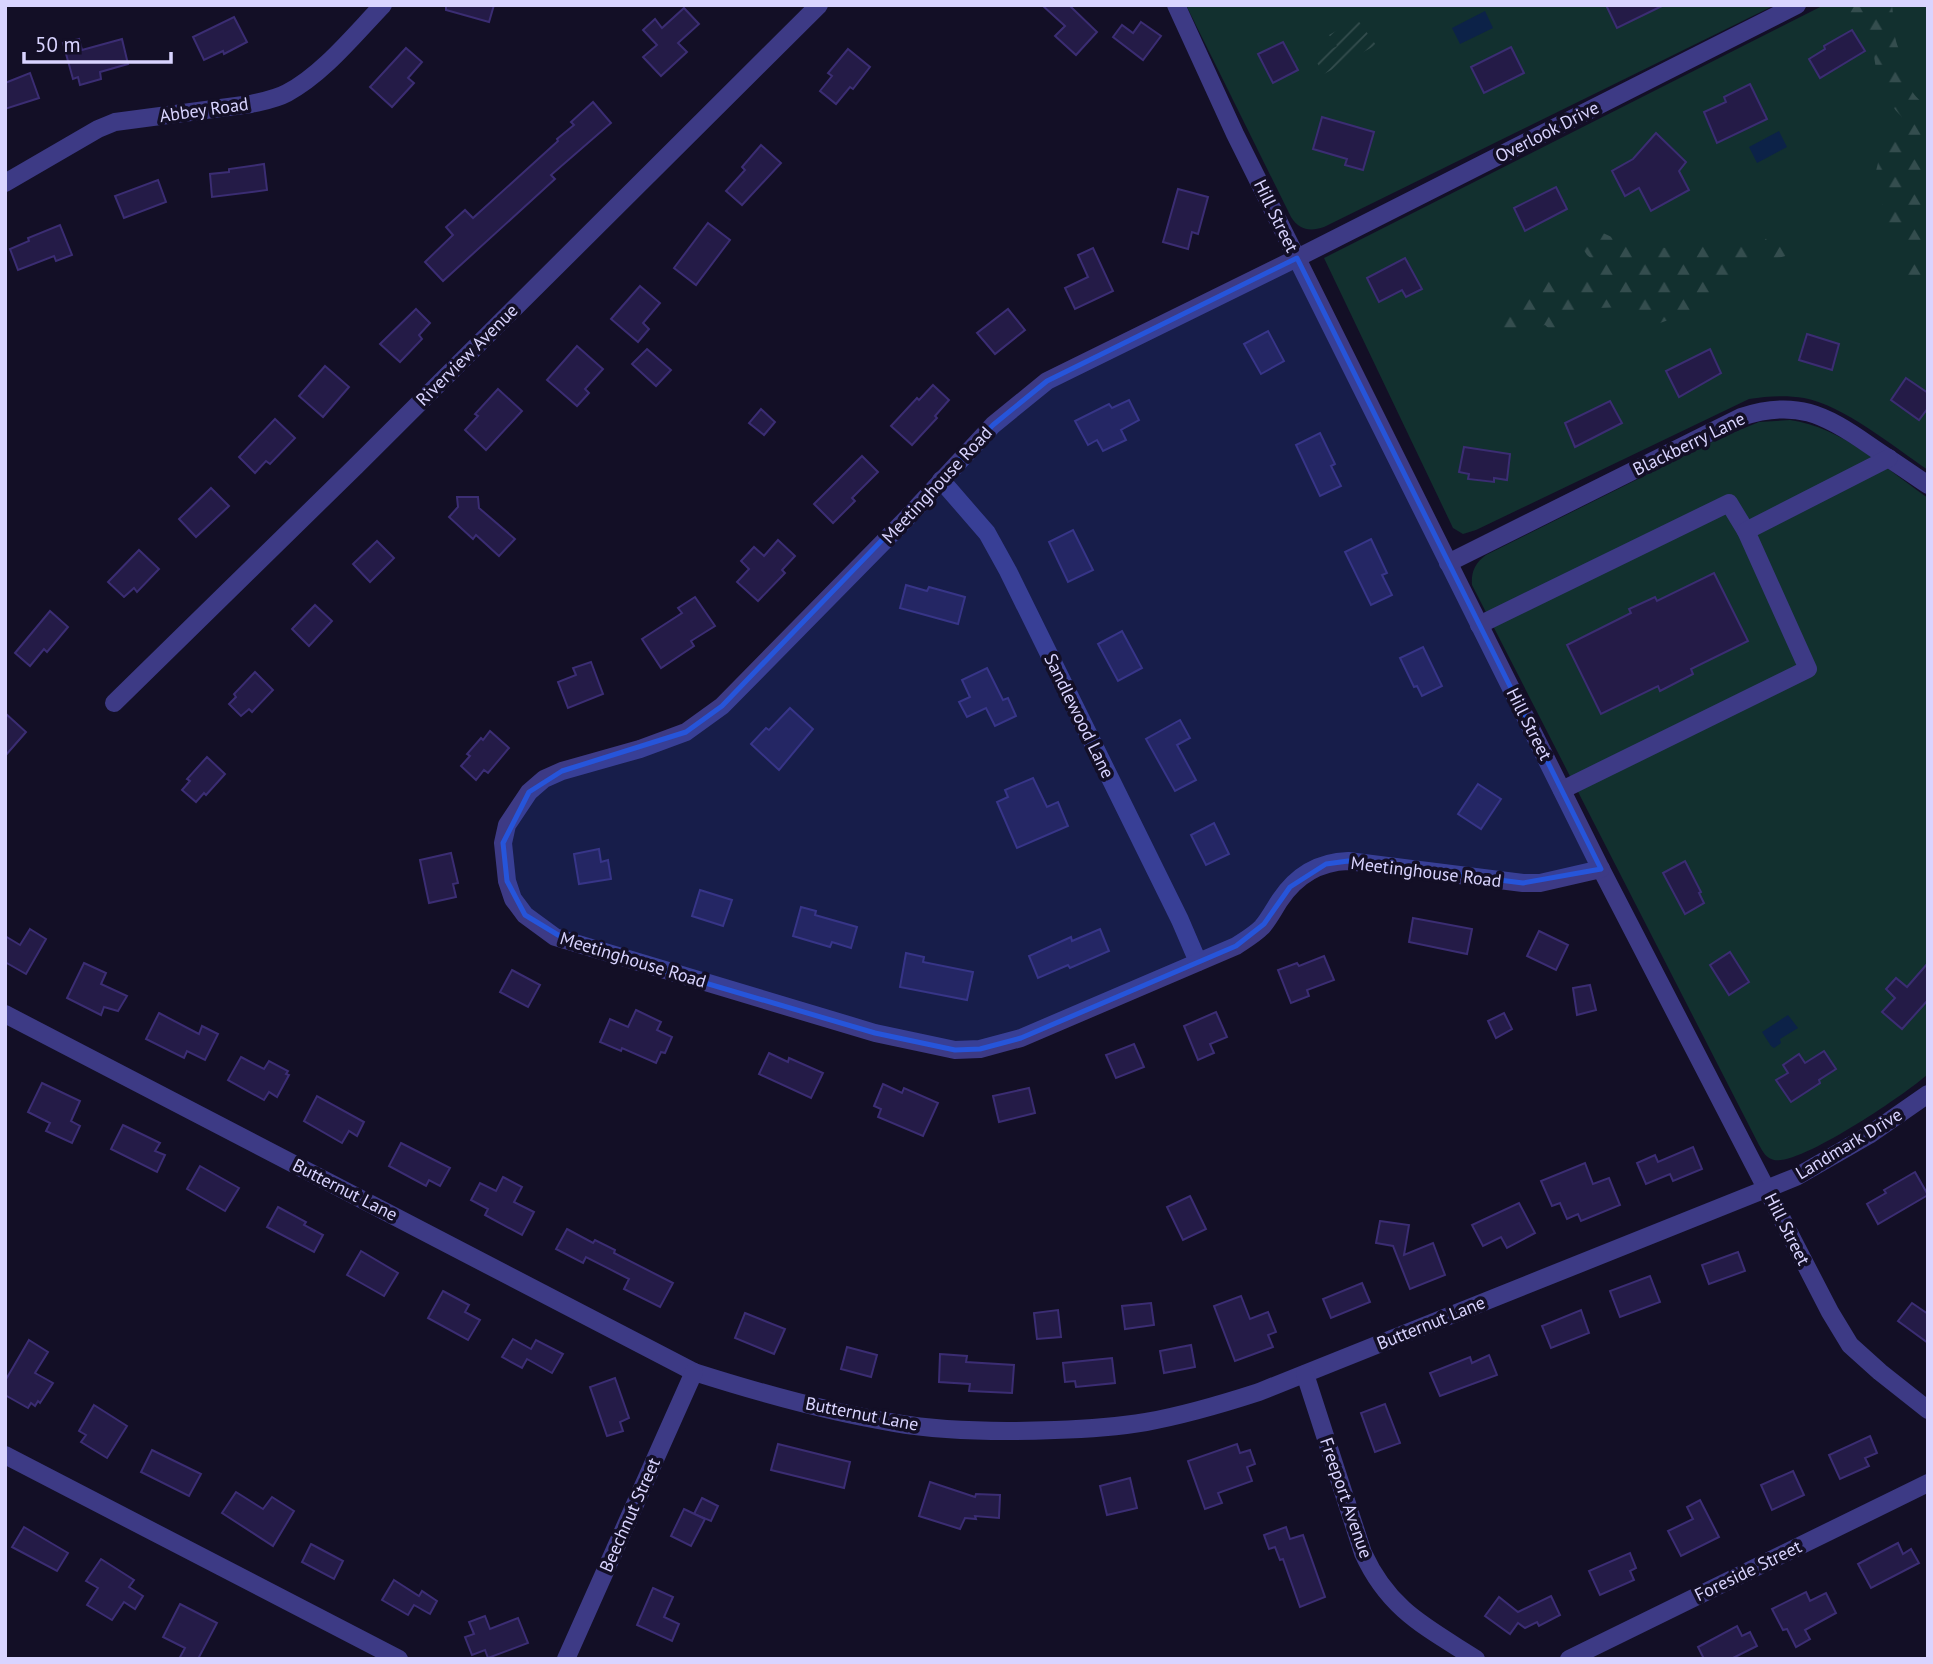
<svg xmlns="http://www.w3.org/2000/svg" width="1933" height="1664" font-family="'PT Sans',sans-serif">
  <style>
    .grass { fill: #12302f }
    .forest { fill: url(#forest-firs) }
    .garden { fill: url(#garden-furrows) }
    .water { fill: #0c2248 }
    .building { fill: #241b47; stroke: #3b2d73; stroke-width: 2 }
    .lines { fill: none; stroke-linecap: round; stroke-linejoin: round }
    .minor { stroke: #3d3a85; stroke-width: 18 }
    .marked { fill: #2655da; fill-opacity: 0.2; stroke: #2655da; stroke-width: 5; stroke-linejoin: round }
    .labels { text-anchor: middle; stroke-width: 7; stroke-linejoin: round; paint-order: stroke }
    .street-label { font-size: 18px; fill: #d9d4ff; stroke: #130f26 }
  </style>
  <defs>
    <pattern id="forest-firs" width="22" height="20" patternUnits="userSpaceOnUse" patternTransform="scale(1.75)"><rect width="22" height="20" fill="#12302f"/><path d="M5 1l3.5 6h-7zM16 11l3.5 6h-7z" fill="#344d4e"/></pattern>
    <pattern id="garden-furrows" width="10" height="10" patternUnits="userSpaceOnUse" patternTransform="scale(1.75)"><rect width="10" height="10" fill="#12302f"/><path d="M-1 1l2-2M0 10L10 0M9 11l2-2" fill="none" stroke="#344d4e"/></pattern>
  </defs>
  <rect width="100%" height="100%" fill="#130f26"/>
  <g class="grass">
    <path d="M1186 5H1775L1324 227C1310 232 1299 230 1291 217Z"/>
    <path d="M1824 5H1928V470C1894 447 1843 405 1804 398 1786 395 1768 396 1749 399L1476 530 1463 534 1453 528 1324 258Z"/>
    <path d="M1790 420C1842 427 1885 468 1928 498V1074C1906 1094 1800 1166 1774 1160 1766 1158 1763 1152 1759 1145L1472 585C1471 572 1475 563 1486 555L1720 438 1759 422Z"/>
  </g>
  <g class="forest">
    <path d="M1842 5H1892C1895 26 1891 45 1908 61 1907 85 1908 92 1928 107V274L1909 284 1905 281 1904 254 1908 244 1882 222V205L1889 194 1873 183 1882 147 1902 117C1893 108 1882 95 1884 82L1877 76 1871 36 1842 10Z"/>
    <polygon points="1779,224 1787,227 1790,236 1789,255 1751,265 1735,280 1688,313 1660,323 1639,326 1623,307 1599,308 1556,335 1545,325 1521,332 1505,343 1499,335 1521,288 1545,275 1578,275 1601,267 1587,255 1576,238 1603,233 1629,245 1681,249 1740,241 1762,243"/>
  </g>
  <polygon class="garden" points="1357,19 1376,45 1324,74 1314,58 1337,46 1329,35"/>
  <g class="water">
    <polygon points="1485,11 1493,28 1460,44 1452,28"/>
    <polygon points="1779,131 1787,147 1757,163 1749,147"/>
    <polygon points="1788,1015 1798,1028 1780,1039 1781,1043 1774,1048 1771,1046 1762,1032"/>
  </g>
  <g class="building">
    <polygon points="446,5 494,5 489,22 446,10"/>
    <polygon points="1042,5 1069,5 1097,32 1076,55 1055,36 1065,26"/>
    <polygon points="1606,5 1664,5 1617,28"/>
    <polygon points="684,8 699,24 678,43 687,52 661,76 643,57 657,45 643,30 655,19 662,28"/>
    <polygon points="234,17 247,42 224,54 223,51 204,60 193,37"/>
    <polygon points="1141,22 1161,36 1143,60 1113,37 1122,25 1133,33"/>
    <polygon points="1852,30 1865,51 1820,78 1809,59 1825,49 1824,46"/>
    <polygon points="79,39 82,50 122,39 128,64 100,72 101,79 80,85 78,77 73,79 63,43"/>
    <polygon points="1283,42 1298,70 1273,83 1258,54"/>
    <polygon points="1511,47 1524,73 1484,93 1471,67"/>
    <polygon points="406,48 422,62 408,78 414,83 392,107 370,87"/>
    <polygon points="848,49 870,67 853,89 850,87 836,104 820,91 832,76 828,73"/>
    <polygon points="30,73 39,98 5,109 5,83"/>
    <polygon points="1750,84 1767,119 1717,143 1704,112 1726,102 1724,97"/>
    <polygon points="593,102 611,123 551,175 555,179 443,281 425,262 453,235 446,227 465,210 473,218 558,141 557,139 574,125 571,122"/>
    <polygon points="1322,117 1374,132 1363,170 1345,165 1347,159 1313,149"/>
    <polygon points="1656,133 1686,162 1679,171 1689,190 1651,211 1639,188 1625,196 1612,171 1633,159"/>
    <polygon points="761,145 781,163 742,205 726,191 745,170 742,167"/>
    <polygon points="264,164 267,190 212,197 210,174 229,172 229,169"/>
    <polygon points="158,180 166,202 124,218 115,196"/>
    <polygon points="1556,187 1567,209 1525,231 1514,208"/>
    <polygon points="1178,189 1208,197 1198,234 1192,232 1188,249 1163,242"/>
    <polygon points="708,223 730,240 696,285 674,268"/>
    <polygon points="60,225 72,255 56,261 54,256 18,270 10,249 29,241 28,238"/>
    <polygon points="1093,248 1113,291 1075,309 1065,288 1088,277 1078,255"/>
    <polygon points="1405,258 1422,289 1406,297 1402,290 1379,302 1367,278"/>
    <polygon points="640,286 660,303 643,323 649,329 638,342 611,319"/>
    <polygon points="416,309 430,323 419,335 422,339 400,362 380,344"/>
    <polygon points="1008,309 1025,330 995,354 977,333"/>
    <polygon points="1268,331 1284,361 1261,374 1244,344"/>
    <polygon points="1807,334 1839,344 1832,370 1799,360"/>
    <polygon points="577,346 603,369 585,389 589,393 577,406 547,380"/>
    <polygon points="647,349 671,370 656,386 632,364"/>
    <polygon points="1710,349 1721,373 1679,397 1666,371"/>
    <polygon points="325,366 349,387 323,417 299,396"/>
    <polygon points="1906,378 1928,393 1928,408 1919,420 1891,400"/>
    <polygon points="933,385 949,400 935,416 937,418 912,445 891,426 917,398 919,400"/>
    <polygon points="498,389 522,411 486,450 465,430 478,416 475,414"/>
    <polygon points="1129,400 1139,420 1121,430 1126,440 1103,451 1097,440 1088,445 1075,421 1109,404 1112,408"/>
    <polygon points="1610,401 1622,423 1575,447 1565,423"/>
    <polygon points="761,409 775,422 764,435 749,423"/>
    <polygon points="275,419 295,438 270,464 266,461 255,473 239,457"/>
    <polygon points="1320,433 1335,464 1331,466 1341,486 1320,496 1296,445"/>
    <polygon points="1464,447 1510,454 1507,480 1494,478 1494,482 1468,479 1469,474 1459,472"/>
    <polygon points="862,456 878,472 852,498 855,501 833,523 814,504"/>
    <polygon points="211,488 229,506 196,537 179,519"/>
    <polygon points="457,497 478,497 479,508 515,539 499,556 476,535 473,539 449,517 458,507"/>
    <polygon points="1073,530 1093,570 1068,582 1049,542"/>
    <polygon points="1371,539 1387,573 1382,575 1392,595 1371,605 1345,552"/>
    <polygon points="778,540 795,556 782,570 785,573 758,601 737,582 749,569 741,561 754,547 764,556"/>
    <polygon points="377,541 394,558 370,582 353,564"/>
    <polygon points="139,550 159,569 137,592 134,588 124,597 108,582"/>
    <polygon points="1714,573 1748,641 1691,669 1693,674 1660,691 1658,686 1601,714 1567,645 1631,613 1629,609 1655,597 1657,601"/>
    <polygon points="906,585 927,591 929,587 965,597 958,624 900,608"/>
    <polygon points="695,597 715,626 691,641 694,646 661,668 642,639 682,613 678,608"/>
    <polygon points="315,605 332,621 309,646 292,629"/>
    <polygon points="50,611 68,627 47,652 44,649 30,666 15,653"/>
    <polygon points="1122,631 1142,668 1118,681 1098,644"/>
    <polygon points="1423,647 1442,686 1422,696 1417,686 1414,687 1400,658"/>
    <polygon points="591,662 603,694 568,708 558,682 576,675 573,668"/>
    <polygon points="987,668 1003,700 1008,698 1016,716 995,726 986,708 967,717 959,702 970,697 962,680"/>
    <polygon points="255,672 273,690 252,712 249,709 241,716 229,704 236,697 234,694"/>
    <polygon points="790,708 813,729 779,770 751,744 766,728 769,730"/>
    <polygon points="5,713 26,732 5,756"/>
    <polygon points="1180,720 1190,738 1177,745 1196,780 1175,791 1146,739"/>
    <polygon points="490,731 509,748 488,773 484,770 476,780 461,766 470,756 467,754 481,738 483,740"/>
    <polygon points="207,757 225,774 206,795 204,793 196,802 182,790 190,781 187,779"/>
    <polygon points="1033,778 1047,807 1058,802 1068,826 1017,848 997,802 1008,797 1005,790"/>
    <polygon points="1478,784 1501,799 1481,829 1458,814"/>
    <polygon points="1214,823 1229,854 1206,865 1191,835"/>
    <polygon points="599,849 601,862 608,860 611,879 579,884 574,854"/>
    <polygon points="451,853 458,883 453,884 456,897 429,903 420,860"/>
    <polygon points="1685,861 1701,892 1699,893 1704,903 1685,914 1663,873"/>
    <polygon points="700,890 732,900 723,926 692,916"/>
    <polygon points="801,907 816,911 815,915 857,927 851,948 832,942 830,947 793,936"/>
    <polygon points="1413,918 1472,929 1467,954 1409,942"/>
    <polygon points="30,929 46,939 26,974 5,962 5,936 20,945"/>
    <polygon points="1100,929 1109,951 1070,968 1068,965 1038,978 1029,956 1071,937 1072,941"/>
    <polygon points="1539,931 1568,945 1556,970 1527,956"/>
    <polygon points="1730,952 1749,982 1729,995 1710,965"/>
    <polygon points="906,953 924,957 923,962 973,972 967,1000 900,987"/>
    <polygon points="1324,956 1334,980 1307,990 1309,996 1291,1003 1278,970 1297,963 1299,966"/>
    <polygon points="84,963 106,973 101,984 127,996 118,1011 104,1007 101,1015 67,998"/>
    <polygon points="1928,963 1928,1000 1902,1029 1882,1012 1895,998 1886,989 1896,978 1907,987"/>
    <polygon points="512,970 540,985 528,1007 500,992"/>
    <polygon points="1590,985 1596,1010 1577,1015 1573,988"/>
    <polygon points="636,1010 661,1022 657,1030 672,1037 665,1053 661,1052 656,1063 622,1048 621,1051 600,1042 610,1019 628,1027"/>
    <polygon points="1216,1012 1227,1037 1210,1044 1214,1053 1198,1060 1184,1026"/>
    <polygon points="159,1013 199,1034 202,1026 218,1034 205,1060 187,1051 184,1058 146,1039"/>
    <polygon points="1504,1013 1512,1029 1496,1038 1488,1021"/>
    <polygon points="1134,1044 1144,1067 1116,1078 1106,1055"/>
    <polygon points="1824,1051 1836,1069 1819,1080 1820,1083 1791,1102 1776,1080 1788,1073 1783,1065 1799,1054 1805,1063"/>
    <polygon points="769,1053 788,1062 789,1058 823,1073 811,1098 759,1074"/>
    <polygon points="241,1057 264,1069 269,1061 288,1071 286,1074 289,1075 277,1097 269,1092 264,1100 228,1080"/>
    <polygon points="42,1083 80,1101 71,1121 80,1126 72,1143 46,1131 50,1123 28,1112"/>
    <polygon points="883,1084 902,1093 904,1088 938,1103 923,1136 878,1117 881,1109 874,1106"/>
    <polygon points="1029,1088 1035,1113 999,1122 993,1096"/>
    <polygon points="317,1096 364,1122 357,1136 349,1131 342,1143 304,1121"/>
    <polygon points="123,1125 160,1143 155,1151 165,1155 157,1172 111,1149"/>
    <polygon points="401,1143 450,1168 440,1186 429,1180 426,1186 389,1166"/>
    <polygon points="1693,1147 1702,1169 1673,1181 1670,1174 1646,1184 1637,1163 1655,1155 1658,1162"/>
    <polygon points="1585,1163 1593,1184 1609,1178 1620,1205 1581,1221 1578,1214 1567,1219 1560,1203 1552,1206 1541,1181"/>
    <polygon points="200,1166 239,1188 225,1211 187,1189"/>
    <polygon points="1915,1172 1928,1195 1878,1224 1867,1204 1886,1193 1884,1190"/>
    <polygon points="503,1177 522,1187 514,1202 534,1212 522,1235 485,1215 488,1209 471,1200 480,1183 496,1191"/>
    <polygon points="1190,1196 1206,1229 1183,1240 1167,1207"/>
    <polygon points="1519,1203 1535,1233 1507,1248 1501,1237 1483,1246 1472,1225"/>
    <polygon points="278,1207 306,1222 304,1225 323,1235 314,1252 267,1227"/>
    <polygon points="1380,1221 1409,1225 1404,1255 1433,1243 1445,1275 1410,1289 1393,1246 1376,1243"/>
    <polygon points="567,1229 593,1243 595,1240 615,1250 614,1253 673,1283 660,1307 624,1289 629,1279 586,1257 583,1263 556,1249"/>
    <polygon points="361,1251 398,1273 384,1296 347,1275"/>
    <polygon points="1738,1252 1745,1271 1709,1284 1702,1265"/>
    <polygon points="1650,1276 1660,1302 1620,1317 1610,1291"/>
    <polygon points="1362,1283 1370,1302 1331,1318 1323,1299"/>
    <polygon points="443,1291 469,1305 465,1312 480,1320 468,1340 428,1318"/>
    <polygon points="1241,1296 1250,1319 1268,1312 1276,1332 1268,1335 1273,1347 1235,1361 1214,1306"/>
    <polygon points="1151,1303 1154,1325 1125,1329 1122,1306"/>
    <polygon points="1912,1303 1928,1314 1928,1343 1898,1321"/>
    <polygon points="1058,1310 1061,1337 1037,1339 1034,1313"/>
    <polygon points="1581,1310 1589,1333 1551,1348 1542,1326"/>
    <polygon points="745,1313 785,1329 774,1354 735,1338"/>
    <polygon points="513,1339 531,1349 536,1340 563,1354 552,1373 527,1359 522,1368 502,1357"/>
    <polygon points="29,1340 48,1352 35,1373 53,1383 40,1403 38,1401 35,1406 31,1403 28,1408 5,1395 5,1381"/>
    <polygon points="1191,1345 1195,1367 1164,1373 1160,1351"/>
    <polygon points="847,1347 877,1355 871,1377 841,1369"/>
    <polygon points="940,1354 967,1356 966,1362 1014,1365 1012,1393 969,1391 970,1384 939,1382"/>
    <polygon points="1489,1355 1497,1375 1440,1396 1430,1373 1470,1357 1472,1363"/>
    <polygon points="1112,1358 1115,1383 1076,1387 1075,1381 1065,1382 1063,1363"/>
    <polygon points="615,1378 629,1418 620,1422 623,1431 607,1436 590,1387"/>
    <polygon points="1385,1404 1400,1443 1375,1452 1361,1413"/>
    <polygon points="94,1405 127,1426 107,1458 81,1442 86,1435 79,1431"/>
    <polygon points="1870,1436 1877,1453 1865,1458 1869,1466 1840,1479 1829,1455"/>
    <polygon points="778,1444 850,1462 844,1488 771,1470"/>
    <polygon points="1237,1444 1240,1453 1250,1450 1255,1464 1247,1467 1252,1481 1218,1493 1222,1503 1205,1509 1188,1461"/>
    <polygon points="152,1450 201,1474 189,1496 141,1472"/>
    <polygon points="1793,1471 1804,1495 1772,1510 1761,1485"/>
    <polygon points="1130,1478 1137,1508 1107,1515 1100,1486"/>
    <polygon points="930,1482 975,1497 976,1494 1000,1495 999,1518 975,1516 976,1519 965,1518 960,1529 919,1516"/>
    <polygon points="236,1492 263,1509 272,1497 294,1511 273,1546 222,1513"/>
    <polygon points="702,1498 718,1506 711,1521 694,1514"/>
    <polygon points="1700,1500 1719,1537 1681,1556 1668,1531 1693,1519 1687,1507"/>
    <polygon points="684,1509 705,1519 691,1546 671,1536"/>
    <polygon points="24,1527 68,1553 57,1571 12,1547"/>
    <polygon points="1286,1527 1290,1539 1303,1535 1325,1597 1300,1607 1283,1559 1280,1560 1275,1547 1269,1549 1264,1535"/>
    <polygon points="1898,1543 1903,1554 1911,1549 1919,1563 1871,1588 1858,1564"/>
    <polygon points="311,1544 343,1561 334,1579 302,1562"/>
    <polygon points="1630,1553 1636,1568 1630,1571 1634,1580 1600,1595 1589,1571"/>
    <polygon points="101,1559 134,1580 129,1587 143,1596 135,1609 124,1602 112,1620 87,1605 98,1588 86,1581"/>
    <polygon points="394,1580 419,1596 422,1591 437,1601 430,1614 414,1605 408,1615 382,1600"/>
    <polygon points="653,1588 673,1597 664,1617 679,1624 672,1641 637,1625"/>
    <polygon points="1806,1592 1810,1601 1826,1593 1836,1613 1805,1630 1810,1639 1796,1647 1787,1629 1783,1630 1772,1609"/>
    <polygon points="1551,1596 1560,1615 1539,1626 1537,1622 1525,1628 1518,1623 1510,1634 1485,1616 1499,1597 1518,1612"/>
    <polygon points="180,1604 217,1623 198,1659 179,1659 185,1648 163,1637"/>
    <polygon points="485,1616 490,1629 518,1618 528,1643 488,1658 485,1650 472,1655 465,1637 474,1634 469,1622"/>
    <polygon points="1737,1626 1742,1636 1750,1632 1757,1646 1731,1659 1704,1659 1698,1647"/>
  </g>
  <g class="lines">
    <g class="minor">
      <polyline points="1176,5 1235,134 1601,869 1830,1312 1850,1345 1880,1372 1928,1410"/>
      <path d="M5 183 98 129 115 122 251 104C264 101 276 99 287 93 323 74 355 34 383 5"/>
      <polyline points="941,480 987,533 1008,571 1180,920 1198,962"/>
      <path d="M1448 563 1741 417C1795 399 1825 414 1869 445 1888 458 1908 471 1928 485"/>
      <polyline points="1479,625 1729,503 1746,531"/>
      <polyline points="114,703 356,466 819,5"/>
      <polyline points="1562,790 1808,669 1746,531 1889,458"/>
      <path d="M1601 869 1540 883H1523L1348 861C1319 862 1296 876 1280 900 1274 909 1269 919 1262 927 1254 935 1245 940 1236 946L1021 1038 980 1049 955 1050 875 1033 555 937 525 915 513 899 507 881 503 843 507 825 529 792 544 779 562 771 640 749 686 732 722 706 906 519 993 425 1047 381 1297 258 1797 5"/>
      <path d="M5 1014 694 1372C760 1393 827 1412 895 1423 948 1432 1003 1432 1055 1430 1086 1429 1116 1427 1146 1422 1185 1415 1222 1404 1259 1392L1796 1177 1869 1135 1928 1094"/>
      <path d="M1305 1374 1363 1553C1389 1610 1426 1627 1476 1659"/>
      <polyline points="5,1455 399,1659"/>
      <polyline points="566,1659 694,1372"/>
      <polyline points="1569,1659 1928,1483"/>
    </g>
  </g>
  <path class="marked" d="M1297 258 1601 869 1523 883 1348 861 1326 864 1290 887 1264 924 1236 946 1021 1038 980 1049 955 1050 875 1033 573 944 525 915 507 881 503 843 529 792 562 771 686 732 722 706 993 425 1047 381Z"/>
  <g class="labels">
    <g class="street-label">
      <text transform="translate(204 110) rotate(-8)" y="6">Abbey Road</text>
      <text transform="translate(1547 132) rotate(-27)" y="6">Overlook Drive</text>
      <text transform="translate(1276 216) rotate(64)" y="6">Hill Street</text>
      <text transform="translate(467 355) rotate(-45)" y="6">Riverview Avenue</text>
      <text transform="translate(1689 444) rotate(-26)" y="6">Blackberry Lane</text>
      <text transform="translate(937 485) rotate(-47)" y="6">Meetinghouse Road</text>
      <text transform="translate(1079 716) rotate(64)" y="6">Sandlewood Lane</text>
      <text transform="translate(1529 724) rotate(63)" y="6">Hill Street</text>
      <text transform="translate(1426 872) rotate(7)" y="6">Meetinghouse Road</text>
      <text transform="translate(633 960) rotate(17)" y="6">Meetinghouse Road</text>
      <text transform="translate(1849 1144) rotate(-31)" y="6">Landmark Drive</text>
      <text transform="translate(345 1190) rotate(27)" y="6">Butternut Lane</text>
      <text transform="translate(1787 1229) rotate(63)" y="6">Hill Street</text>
      <text transform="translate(1431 1323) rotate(-22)" y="6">Butternut Lane</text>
      <text transform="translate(862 1414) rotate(11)" y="6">Butternut Lane</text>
      <text transform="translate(1346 1498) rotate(71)" y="6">Freeport Avenue</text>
      <text transform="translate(630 1515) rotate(-66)" y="6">Beechnut Street</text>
      <text transform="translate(1748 1571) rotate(-26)" y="6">Foreside Street</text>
    </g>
  </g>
  <rect width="1933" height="1664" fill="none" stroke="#d9d4ff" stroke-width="14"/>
  <path d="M24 52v10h147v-10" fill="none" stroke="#d9d4ff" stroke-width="3.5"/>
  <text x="35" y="52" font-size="21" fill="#d9d4ff" stroke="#130f26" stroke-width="5" paint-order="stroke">50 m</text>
</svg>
